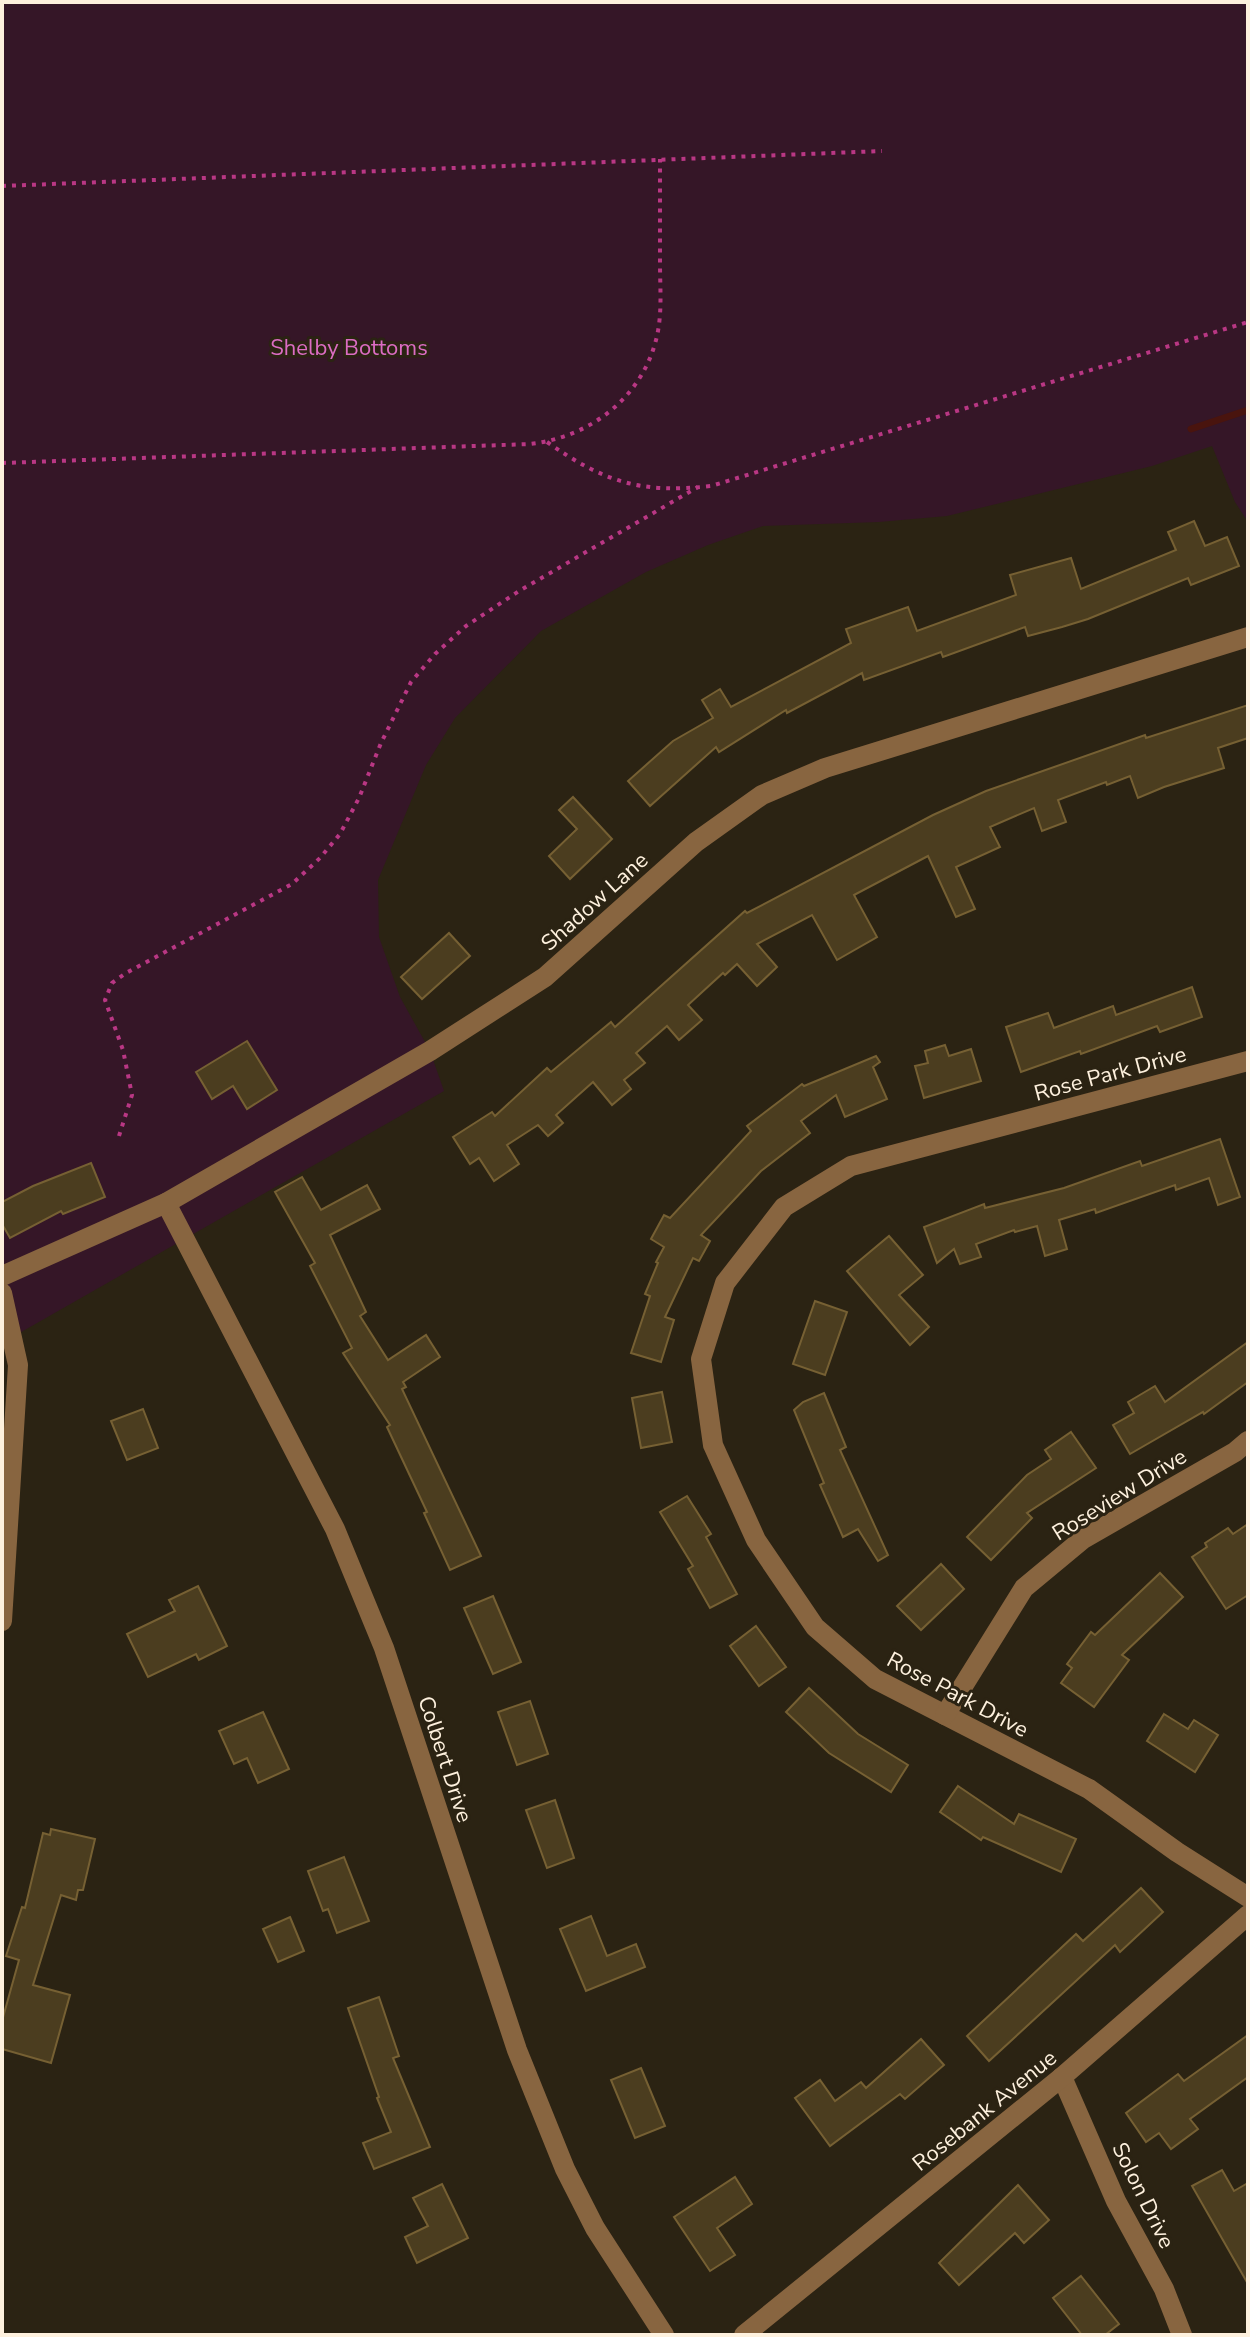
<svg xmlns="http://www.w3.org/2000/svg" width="1250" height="2337" font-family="'Nunito Sans',sans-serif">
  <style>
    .green { fill: #351627 }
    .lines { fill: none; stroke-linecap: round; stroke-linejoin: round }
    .stream { stroke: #49140e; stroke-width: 7 }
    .building { fill: #4b3d1f; stroke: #766033; stroke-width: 2 }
    .path { stroke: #b93784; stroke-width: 4; stroke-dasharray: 4 6; stroke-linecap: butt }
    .minor { stroke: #886540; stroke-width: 20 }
    .labels { text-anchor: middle; stroke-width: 6; stroke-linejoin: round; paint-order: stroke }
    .park-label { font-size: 22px; fill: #dc6cc3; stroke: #2b2313 }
    .street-label { font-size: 22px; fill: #fef1de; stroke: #2b2313 }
  </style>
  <rect width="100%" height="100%" fill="#2b2313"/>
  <polygon class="green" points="2,2 1248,2 1248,522 1235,502 1212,446 1152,466 947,516 879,522 763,526 708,545 646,572 541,631 455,718 426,765 378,880 379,937 400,997 430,1051 444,1091 2,1343"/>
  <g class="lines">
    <polyline class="stream" points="1191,429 1248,410"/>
  </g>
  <g class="building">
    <polygon points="1194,521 1205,546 1227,537 1239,566 1191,585 1188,578 1088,619 1062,627 1028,636 1025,627 943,657 941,652 864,680 862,673 787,713 786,710 719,752 716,747 650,806 628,781 673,741 713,718 702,700 720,689 731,707 851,643 846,629 908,607 917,631 1016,595 1010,575 1071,558 1081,589 1176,550 1168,532"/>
    <polygon points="1248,705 1248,738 1218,748 1224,768 1164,787 1138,798 1130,776 1107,785 1106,782 1058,800 1066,822 1042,831 1034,808 990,827 1000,847 956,867 975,909 956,917 928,856 854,895 877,937 837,960 812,915 757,944 777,967 757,986 737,964 725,975 723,973 688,1005 702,1020 679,1040 667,1026 636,1053 645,1063 624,1080 631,1089 612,1105 593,1082 556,1115 563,1123 548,1136 538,1125 507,1145 519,1164 494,1181 479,1158 470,1164 453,1137 492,1112 495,1116 547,1068 551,1072 611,1022 615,1027 745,911 747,913 933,815 986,791 1145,735 1146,738"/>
    <polygon points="573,797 612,839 570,879 549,856 577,829 559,810"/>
    <polygon points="449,933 470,956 422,999 401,977"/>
    <polygon points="1192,987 1202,1017 1160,1032 1157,1026 1081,1054 1080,1051 1021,1072 1006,1027 1048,1013 1054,1028 1113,1006 1116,1015"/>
    <polygon points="247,1041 277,1090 247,1109 233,1086 212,1099 196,1072"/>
    <polygon points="945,1045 949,1056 971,1049 981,1081 924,1098 915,1066 928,1063 925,1051"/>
    <polygon points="876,1056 880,1062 873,1067 887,1099 845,1117 836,1095 801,1121 810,1133 761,1171 701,1235 710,1241 699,1261 693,1258 665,1317 674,1320 661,1362 631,1353 650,1296 645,1294 658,1263 656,1262 664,1247 651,1239 664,1215 670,1218 751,1131 747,1126 802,1084 804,1086"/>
    <polygon points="1220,1139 1240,1197 1218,1205 1209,1178 1176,1190 1175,1185 1096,1213 1095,1209 1059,1220 1067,1249 1045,1256 1037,1226 1015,1232 1014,1230 976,1244 981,1257 960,1264 954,1249 937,1263 924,1227 984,1204 985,1208 1064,1188 1140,1161 1142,1166"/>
    <polygon points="91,1163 105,1197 63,1214 61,1211 10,1238 2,1224 2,1202 33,1186"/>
    <polygon points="302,1177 321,1210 367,1185 380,1209 330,1235 366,1312 360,1316 388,1360 426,1335 440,1357 403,1382 406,1387 402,1389 481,1556 450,1570 424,1513 427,1512 387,1427 390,1425 343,1353 352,1348 310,1266 315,1263 275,1192"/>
    <polygon points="889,1236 923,1275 899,1295 929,1327 910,1345 847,1271"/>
    <polygon points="815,1301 847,1312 825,1375 793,1364"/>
    <polygon points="1248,1342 1248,1382 1204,1414 1203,1412 1130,1454 1113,1425 1134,1413 1128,1402 1155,1386 1165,1402"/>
    <polygon points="662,1392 672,1442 641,1448 632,1398"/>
    <polygon points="824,1393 846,1447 840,1450 888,1555 878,1561 858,1529 843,1537 820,1485 824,1483 794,1410 803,1402"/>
    <polygon points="143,1409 158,1448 127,1460 111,1421"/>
    <polygon points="1071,1432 1096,1468 1027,1513 1032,1518 991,1560 967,1537 1027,1475 1051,1459 1045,1450"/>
    <polygon points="687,1496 711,1534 706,1537 737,1594 710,1608 688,1569 693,1566 660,1512"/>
    <polygon points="1248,1524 1248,1595 1226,1609 1192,1557 1207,1547 1205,1543 1228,1528 1233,1534"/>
    <polygon points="941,1564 964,1589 921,1630 897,1606"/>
    <polygon points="1160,1573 1183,1597 1122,1655 1129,1660 1094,1707 1061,1683 1072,1668 1067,1664 1091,1632 1095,1635"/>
    <polygon points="198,1586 227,1646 199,1660 196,1654 148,1677 127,1634 175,1611 169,1600"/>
    <polygon points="493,1596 521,1662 493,1674 464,1608"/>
    <polygon points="756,1626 786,1667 759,1686 730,1646"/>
    <polygon points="809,1688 858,1734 908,1765 891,1792 829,1753 786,1712"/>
    <polygon points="530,1701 548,1754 517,1765 498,1712"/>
    <polygon points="263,1712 289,1769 258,1783 247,1758 234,1764 219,1731"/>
    <polygon points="1164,1714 1188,1729 1194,1720 1218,1735 1195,1772 1147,1741"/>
    <polygon points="958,1786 1014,1824 1019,1814 1076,1839 1061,1872 983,1837 981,1840 940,1812"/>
    <polygon points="555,1800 574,1858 547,1868 526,1810"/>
    <polygon points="51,1829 95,1839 83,1890 78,1890 76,1900 61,1895 33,1985 70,1995 51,2063 2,2049 2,2021 19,1960 6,1956 22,1907 25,1908 43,1833 50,1835"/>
    <polygon points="344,1857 369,1921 337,1933 328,1909 323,1911 308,1871"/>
    <polygon points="1141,1888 1163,1912 1120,1952 1115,1945 989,2061 967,2036 1076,1934 1083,1941"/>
    <polygon points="591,1916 607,1956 636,1944 645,1967 586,1991 560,1929"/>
    <polygon points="290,1917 304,1951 278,1962 263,1929"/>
    <polygon points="379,1997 399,2056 393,2058 430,2147 374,2169 363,2143 391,2132 377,2098 379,2097 348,2008"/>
    <polygon points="1248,2035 1248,2077 1190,2119 1198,2129 1171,2149 1159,2133 1146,2142 1126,2113 1178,2074 1184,2081"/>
    <polygon points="921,2039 944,2065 905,2099 900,2094 830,2146 795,2098 820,2080 835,2101 861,2082 866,2088"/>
    <polygon points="641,2068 665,2126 635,2138 611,2080"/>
    <polygon points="1222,2170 1234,2191 1248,2183 1248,2284 1192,2186"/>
    <polygon points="735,2177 752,2204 717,2228 735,2255 710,2271 674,2217"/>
    <polygon points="442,2184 468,2238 417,2263 405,2237 428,2226 413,2198"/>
    <polygon points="1018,2185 1049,2220 1024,2243 1015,2233 959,2285 939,2263"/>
    <polygon points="1081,2276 1119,2324 1105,2335 1082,2335 1053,2298"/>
  </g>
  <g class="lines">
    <g class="path">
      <polyline points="2,186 882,151"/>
      <path d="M547 442C604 482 641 494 711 486L1248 322"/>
      <path d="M2 463 530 444C592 437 646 395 658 331 662 309 660 286 660 263 660 229 660 194 660 159"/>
      <polyline points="119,1136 132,1095 123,1050 105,1000 112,983 126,973 292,884 320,858 340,834 359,798 381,743 411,682 435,654 466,626 519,591 698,487"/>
    </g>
    <g class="minor">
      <polyline points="1248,1061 851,1166 784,1207 725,1283 701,1359 713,1445 756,1540 815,1627 875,1679 1089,1789 1177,1852 1248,1897"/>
      <polyline points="166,1203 335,1529 384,1648 517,2050 565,2169 595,2228 664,2335"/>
      <polyline points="2,1276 166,1203 430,1051 545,977 696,842 762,795 825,768 1248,637"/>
      <polyline points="2,1293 18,1365 2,1621"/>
      <polyline points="945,1715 1024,1588 1083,1539 1235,1452 1248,1441"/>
      <polyline points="1062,2077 1116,2201 1164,2289 1182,2335"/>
      <polyline points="744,2335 1062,2077 1248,1915"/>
    </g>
  </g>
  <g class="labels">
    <g class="park-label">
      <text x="349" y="355">Shelby Bottoms</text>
    </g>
    <g class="street-label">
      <text transform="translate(594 901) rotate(-42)" y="8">Shadow Lane</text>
      <text transform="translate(1110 1073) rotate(-15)" y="8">Rose Park Drive</text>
      <text transform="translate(1119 1494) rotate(-32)" y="8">Roseview Drive</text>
      <text transform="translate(958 1694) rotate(28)" y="8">Rose Park Drive</text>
      <text transform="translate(446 1759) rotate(72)" y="8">Colbert Drive</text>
      <text transform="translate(984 2110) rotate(-39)" y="8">Rosebank Avenue</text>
      <text transform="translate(1144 2195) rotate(64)" y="8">Solon Drive</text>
    </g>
  </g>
  <rect width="1250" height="2337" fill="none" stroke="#fef1de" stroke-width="8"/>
</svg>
